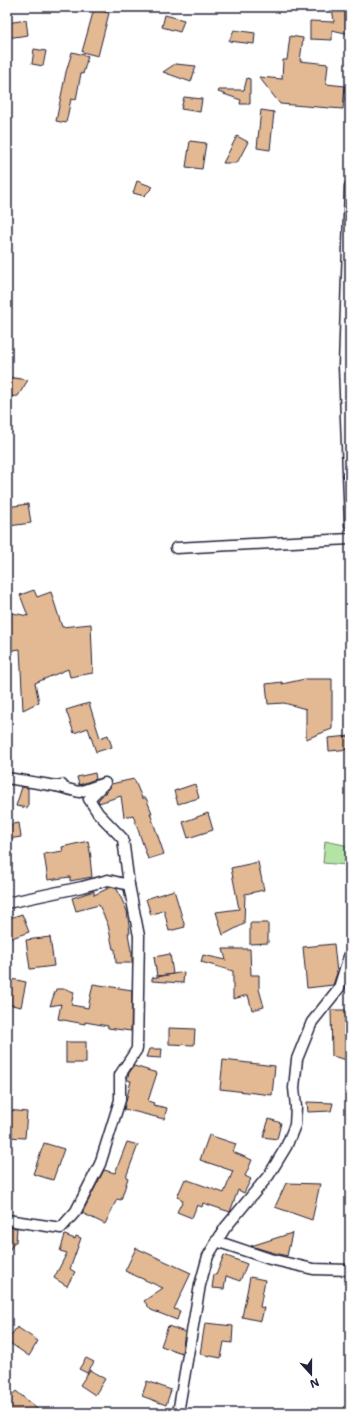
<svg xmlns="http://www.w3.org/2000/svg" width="357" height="1420" font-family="'Shantell Sans',sans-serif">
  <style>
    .green { fill: #b4e4a3; stroke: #6b836f }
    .building { fill: #e3b993; stroke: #22223b }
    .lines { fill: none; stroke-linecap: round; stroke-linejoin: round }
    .minor-casing { stroke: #22223b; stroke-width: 13 }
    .minor { stroke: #fff; stroke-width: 10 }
  </style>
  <rect width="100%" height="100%" fill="#fff"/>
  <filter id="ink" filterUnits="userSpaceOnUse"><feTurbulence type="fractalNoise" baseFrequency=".025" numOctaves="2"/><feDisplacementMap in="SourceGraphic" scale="8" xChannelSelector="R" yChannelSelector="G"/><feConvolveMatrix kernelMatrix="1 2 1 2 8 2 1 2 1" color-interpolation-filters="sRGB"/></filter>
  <g filter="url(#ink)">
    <polygon class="green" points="325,841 349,846 347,865 323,863"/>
    <g class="building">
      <polygon points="332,7 350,7 350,34 332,30 332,40 310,39 310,21 334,22"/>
      <polygon points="94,9 109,13 98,56 82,52"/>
      <polygon points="165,15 184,20 180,32 162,27"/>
      <polygon points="26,20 28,35 7,38 7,23"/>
      <polygon points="234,30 255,33 254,44 229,41"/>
      <polygon points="290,36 303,38 300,61 328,64 326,84 345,86 343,109 280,104 259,77 282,79 283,60 287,60"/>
      <polygon points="34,49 46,51 43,66 32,64"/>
      <polygon points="72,52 88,56 83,74 81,73 76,100 71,99 66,123 56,121 66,72"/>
      <polygon points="175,64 196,66 191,82 163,72"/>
      <polygon points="247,78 250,79 250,104 240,104 241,100 218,92 219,90 244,90"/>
      <polygon points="184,97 202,99 200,112 181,109"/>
      <polygon points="261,110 274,112 270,150 257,148"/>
      <polygon points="237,136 248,142 237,163 223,163"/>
      <polygon points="190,141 206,143 202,169 186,167"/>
      <polygon points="137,181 153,187 144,196 133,193"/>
      <polygon points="7,377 28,380 18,396 7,397"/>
      <polygon points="28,504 31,523 9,526 7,507"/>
      <polygon points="34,590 37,597 51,592 62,627 91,624 93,673 70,677 68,669 35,683 39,702 23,710 20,649 7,651 7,612 28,616 20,595"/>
      <polygon points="305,679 332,679 332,729 306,739 306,709 284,703 268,704 266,684 282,682 282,684"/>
      <polygon points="89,703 100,738 108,735 112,747 96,752 88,728 74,733 66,710"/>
      <polygon points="350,736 350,749 329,751 328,738"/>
      <polygon points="95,773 96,779 79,785 77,777"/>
      <polygon points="134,779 142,798 146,798 152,813 150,813 164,854 148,859 133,815 124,817 121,796 99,803 98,800 110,788 111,784"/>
      <polygon points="195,784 199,798 178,804 174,791"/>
      <polygon points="22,787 28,788 28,808 16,806"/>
      <polygon points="208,813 213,830 188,838 183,822"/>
      <polygon points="19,823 21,837 8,839 7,825"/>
      <polygon points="88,841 91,857 90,857 92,877 70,881 70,877 48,880 44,854 63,851 62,847"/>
      <polygon points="258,862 264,890 245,894 244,924 223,935 216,912 239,909 231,868"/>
      <polygon points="111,887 117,889 127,911 130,933 128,933 131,951 132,951 132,963 116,963 115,949 113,949 108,925 99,905 76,911 72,898 94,891 94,895"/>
      <polygon points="174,890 185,927 169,931 164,910 151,915 146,899"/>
      <polygon points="22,914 29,932 9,939 7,933 7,919"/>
      <polygon points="250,923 268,923 268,943 250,944"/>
      <polygon points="50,937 54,966 30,969 26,940"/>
      <polygon points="334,944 337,973 333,985 307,988 303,947"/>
      <polygon points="223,949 250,949 251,975 259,975 259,989 264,1007 252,1010 248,995 233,999 233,971 201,962 203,955 226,960"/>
      <polygon points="170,954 173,974 157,976 154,957"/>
      <polygon points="184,972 183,983 152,981 152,978"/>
      <polygon points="7,978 26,982 21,1007 7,1004"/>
      <polygon points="93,984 132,990 131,1031 108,1028 108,1026 85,1022 85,1024 58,1019 61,1004 50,1006 56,989 66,989 74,992 71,1005 88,1008"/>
      <polygon points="331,1010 350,1010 350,1061 332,1056"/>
      <polygon points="169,1028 195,1029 194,1045 169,1044"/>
      <rect x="66" y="1042" width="20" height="21"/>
      <polygon points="149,1049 162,1049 161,1058 146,1057"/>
      <polygon points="223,1060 275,1066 272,1095 220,1089"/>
      <polygon points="134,1066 157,1073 148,1101 154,1103 153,1105 167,1108 164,1119 124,1109 131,1081 127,1080 129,1073"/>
      <polygon points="307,1102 333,1103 331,1111 308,1112"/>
      <polygon points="8,1110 27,1112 25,1138 7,1137"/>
      <polygon points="269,1119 281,1123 277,1139 263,1137"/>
      <polygon points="209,1135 236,1144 233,1152 252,1160 245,1176 251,1179 244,1193 238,1190 230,1212 203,1203 202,1207 197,1205 192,1218 177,1212 183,1200 177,1197 185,1179 224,1193 233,1171 200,1160"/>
      <polygon points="127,1142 138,1145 126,1177 128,1178 121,1200 117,1199 105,1224 82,1213 104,1170 115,1173"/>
      <polygon points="44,1143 64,1149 53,1180 33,1174"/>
      <polygon points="286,1183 320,1184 312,1220 275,1207"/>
      <polygon points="7,1227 17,1228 16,1242 14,1242 7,1255"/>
      <polygon points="292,1233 287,1256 271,1252 251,1246"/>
      <polygon points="65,1235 75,1239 76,1236 81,1238 70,1269 75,1272 67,1286 54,1278 67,1253 60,1251"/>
      <polygon points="136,1248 191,1273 174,1309 180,1311 177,1320 151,1310 144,1301 163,1288 125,1271"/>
      <polygon points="224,1255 247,1264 240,1281 226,1276 224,1289 212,1288 214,1274 216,1275"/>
      <polygon points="250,1277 265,1280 260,1307 264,1308 261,1321 242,1317"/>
      <polygon points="205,1323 233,1326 232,1343 224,1342 221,1358 200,1354"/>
      <polygon points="168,1326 185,1332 182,1353 161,1346"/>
      <polygon points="17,1327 38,1341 29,1356 7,1341"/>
      <polygon points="86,1358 94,1362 87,1373 79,1369"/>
      <polygon points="90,1370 105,1379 95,1395 80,1385"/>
      <polygon points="147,1381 171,1390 166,1405 142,1396"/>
      <polygon points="16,1391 42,1413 7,1413 7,1401"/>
    </g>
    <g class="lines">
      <g class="minor-casing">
        <g id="minor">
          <polyline points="350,186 344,366 350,525"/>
          <polyline points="176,548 350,539"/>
          <polyline points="7,778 56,786 62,785"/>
          <polyline points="7,903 82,887 108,880 129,885"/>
          <polyline points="7,1220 61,1228 76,1211 100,1164 120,1100 120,1075 137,1049 139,936 129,885 123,839 98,813 89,799 105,783 79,792 56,786"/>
          <polyline points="216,1241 270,1259 313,1269 350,1270"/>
          <polyline points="178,1413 200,1285 208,1256 225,1228 269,1175 286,1147 295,1125 296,1107 294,1088 297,1059 312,1022 339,988 350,953"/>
        </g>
      </g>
      <use href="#minor" class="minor"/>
    </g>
  </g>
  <rect width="357" height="1420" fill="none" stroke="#fff" stroke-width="24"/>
  <rect x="12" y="12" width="333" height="1396" fill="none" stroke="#22223b" stroke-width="1.5" filter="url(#ink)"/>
  <g transform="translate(311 1374) rotate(159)" stroke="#ffffff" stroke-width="3" paint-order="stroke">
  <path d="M0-3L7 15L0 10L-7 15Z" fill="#22223b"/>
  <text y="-6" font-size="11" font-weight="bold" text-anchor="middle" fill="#22223b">N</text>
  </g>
</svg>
